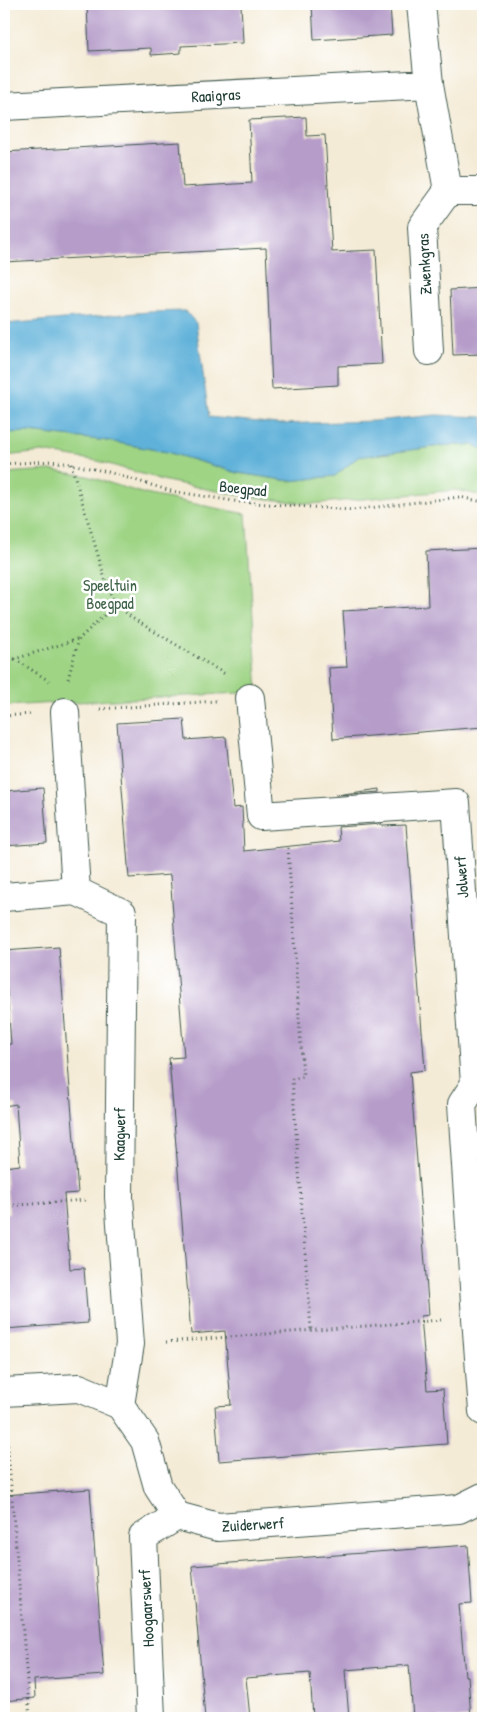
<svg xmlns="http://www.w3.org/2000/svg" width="487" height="1722" font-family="'Patrick Hand',sans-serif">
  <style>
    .green { fill: #9fd485; stroke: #5f885c }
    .water { fill: #5eb1d9; stroke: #3e7786 }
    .building { fill: #b59cc9 }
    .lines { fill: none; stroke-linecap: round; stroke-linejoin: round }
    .street-casing { stroke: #3f574c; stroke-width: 30 }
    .path { stroke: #3f574c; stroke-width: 3; stroke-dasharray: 1 4; stroke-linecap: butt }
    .street { stroke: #fff; stroke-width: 28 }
    .labels { text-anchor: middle; stroke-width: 5; stroke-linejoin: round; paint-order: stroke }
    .street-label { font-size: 16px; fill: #1f3d34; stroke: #fff }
    .park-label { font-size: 16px; fill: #3f6348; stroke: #fff }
  </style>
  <rect width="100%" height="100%" fill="#fff"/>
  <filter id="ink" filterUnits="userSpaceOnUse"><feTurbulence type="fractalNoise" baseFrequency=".02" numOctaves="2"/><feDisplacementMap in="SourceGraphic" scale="10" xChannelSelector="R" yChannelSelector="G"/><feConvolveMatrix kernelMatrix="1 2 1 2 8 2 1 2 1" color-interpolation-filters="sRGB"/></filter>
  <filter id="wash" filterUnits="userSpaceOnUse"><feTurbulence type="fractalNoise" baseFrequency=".0096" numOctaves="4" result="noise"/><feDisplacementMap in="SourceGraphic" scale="20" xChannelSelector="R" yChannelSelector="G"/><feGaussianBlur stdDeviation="1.12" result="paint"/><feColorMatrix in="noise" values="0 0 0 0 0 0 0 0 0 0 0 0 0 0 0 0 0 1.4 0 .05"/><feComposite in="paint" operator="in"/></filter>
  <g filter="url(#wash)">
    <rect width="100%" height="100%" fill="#f4ebd6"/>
    <g class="green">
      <polygon points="29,432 108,441 167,452 238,473 290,481 335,476 358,457 449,445 473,445 483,449 483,496 456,490 311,504 242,496 166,481 98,461 43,452 4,456 4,433"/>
      <polygon points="50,470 87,476 145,494 246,514 258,692 4,706 4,473"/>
    </g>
    <polygon class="water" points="185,311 196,323 209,417 278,424 374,421 436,415 483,417 483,449 473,445 449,445 358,457 335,476 290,481 238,473 167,452 108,441 29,432 4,433 4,324 148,312"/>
    <g id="blocks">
      <g class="building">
        <polygon points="87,4 241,4 243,43 181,46 181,53 151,55 151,48 89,51"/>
        <polygon points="312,4 390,4 392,35 314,40"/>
        <polygon points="306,117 307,136 325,135 332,252 376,250 382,364 338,366 338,385 272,389 266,248 4,262 4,152 180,142 183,187 252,183 249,120"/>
        <polygon points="483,288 483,354 453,355 450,290"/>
        <polygon points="483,548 483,727 333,739 329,668 347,667 343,611 428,606 426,551"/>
        <polygon points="184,719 186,740 226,737 233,808 242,807 244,851 339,841 338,827 382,824 382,826 406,825 425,1070 410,1072 429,1315 421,1316 427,1390 443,1389 447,1444 219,1461 215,1406 231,1405 225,1331 191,1334 169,1058 184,1057 170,875 129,878 117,723"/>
        <polygon points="43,788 47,843 4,846 4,791"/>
        <polygon points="380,789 380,792 336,795"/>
        <polygon points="59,947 78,1193 64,1194 70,1269 84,1268 88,1323 4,1329 4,1213 9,1213 5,1167 20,1165 16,1104 4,1106 4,1045 11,1044 4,951"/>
        <polygon points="90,1489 104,1675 34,1680 35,1698 4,1701 4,1495"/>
        <polygon points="468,1545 472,1603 459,1604 465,1676 468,1676 471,1718 413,1718 409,1665 345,1670 349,1718 313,1718 310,1673 246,1678 250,1718 205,1718 192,1566"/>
      </g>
    </g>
  </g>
  <g filter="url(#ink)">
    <use href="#blocks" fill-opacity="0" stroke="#3f574c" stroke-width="1"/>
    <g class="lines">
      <g class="street-casing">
        <g id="street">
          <polyline points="429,84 448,191"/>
          <polyline points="4,106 429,84 421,4"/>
          <polyline points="429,351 422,227 448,191 483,191"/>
          <polyline points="250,698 261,816 456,803 475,1084 462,1104 476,1318 483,1411"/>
          <polyline points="65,712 76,891 122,913 119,1197 130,1344 120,1405"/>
          <polyline points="4,897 76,891"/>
          <polyline points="4,1392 79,1388 120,1405 145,1441 158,1487 177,1516 218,1527 459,1509 483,1497"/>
          <polyline points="151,1718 143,1537 177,1516"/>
        </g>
      </g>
      <g class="path">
        <polyline points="4,464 51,461 71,464 108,472 171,491 240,502 352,510 460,497 483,502"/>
        <polyline points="71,464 108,589 116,604 132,618 225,674"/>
        <polyline points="4,657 15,659 78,639"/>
        <polyline points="15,659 49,681"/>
        <polyline points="68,679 79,639 116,604"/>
        <polyline points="100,709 216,701"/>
        <polyline points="4,716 31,714"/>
        <polyline points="288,848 303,1077 292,1079 311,1330"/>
        <polyline points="4,1206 85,1200"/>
        <polyline points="166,1342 441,1320"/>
        <polyline points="6,1425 30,1718"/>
      </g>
      <use href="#street" class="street"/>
    </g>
  </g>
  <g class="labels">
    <g class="street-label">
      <text transform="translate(216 95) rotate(-3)" y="6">Raaigras</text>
      <text transform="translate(424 264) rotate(-93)" y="6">Zwenkgras</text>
      <text transform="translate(243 488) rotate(6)" y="6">Boegpad</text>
      <text transform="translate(461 877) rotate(-94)" y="6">Jolwerf</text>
      <text transform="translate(119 1134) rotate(-89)" y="6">Kaagwerf</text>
      <text transform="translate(253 1524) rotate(-3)" y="6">Zuiderwerf</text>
      <text transform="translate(146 1608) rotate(-93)" y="6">Hoogaarswerf</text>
    </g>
    <g class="park-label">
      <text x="110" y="591">Speeltuin<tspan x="110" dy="18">Boegpad</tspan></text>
    </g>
  </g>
  <rect width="487" height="1722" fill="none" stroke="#fff" stroke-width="20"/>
</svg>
